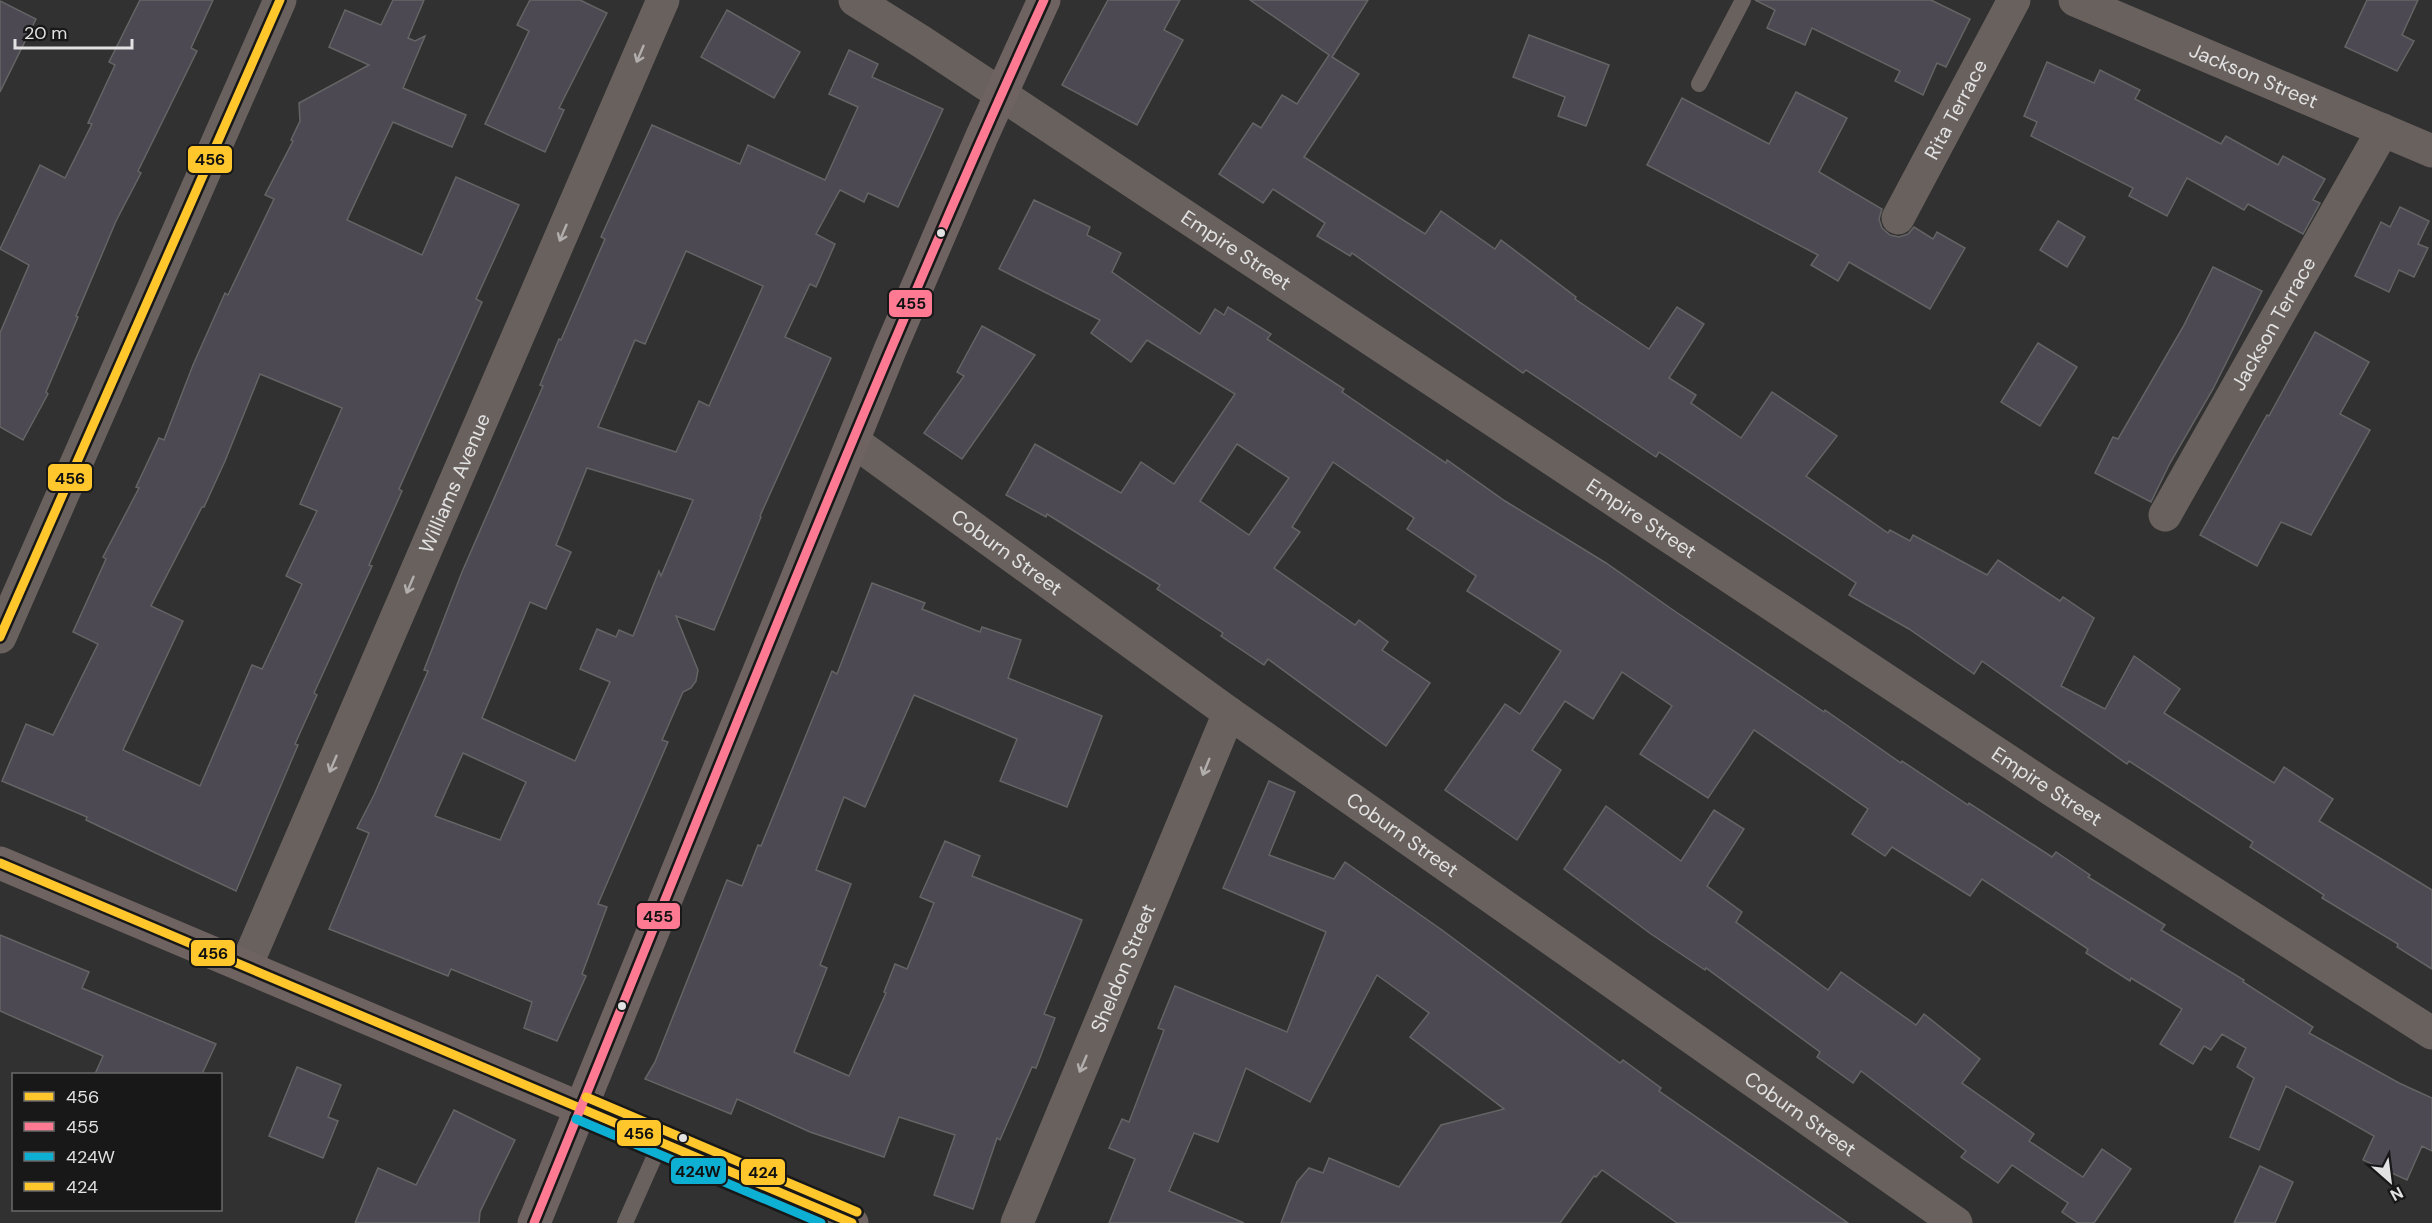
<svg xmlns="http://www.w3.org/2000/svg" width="2432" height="1223" font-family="'DM Sans',sans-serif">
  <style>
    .building { fill: #4c4953; stroke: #646465; stroke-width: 1.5; fill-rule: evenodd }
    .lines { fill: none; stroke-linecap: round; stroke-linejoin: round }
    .service { stroke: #69615e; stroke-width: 16 }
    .minor { stroke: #69615e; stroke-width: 33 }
    .secondary { stroke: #6e6360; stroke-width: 33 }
    .bus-1-casing { stroke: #181819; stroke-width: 14 }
    .bus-2-casing { stroke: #181819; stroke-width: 14 }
    .bus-3-casing { stroke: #181819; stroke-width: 14 }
    .bus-4-casing { stroke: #181819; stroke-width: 14 }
    .bus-1 { stroke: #ffc72c; stroke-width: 9 }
    .bus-2 { stroke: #fe7a93; stroke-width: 9 }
    .bus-3 { stroke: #0dafd3; stroke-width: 9 }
    .bus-4 { stroke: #ffc72c; stroke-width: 9 }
    .oneway { stroke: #b2aeae }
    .bus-dot { fill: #e2e2e3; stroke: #181819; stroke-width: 2 }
    .labels { text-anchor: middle; stroke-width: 6; stroke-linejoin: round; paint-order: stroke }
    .street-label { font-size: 20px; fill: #e2e2e3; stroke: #181819 }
    .line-badge { stroke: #181819; stroke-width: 2 }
    .pale-badge-label { font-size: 16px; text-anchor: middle; font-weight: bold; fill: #111 }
  </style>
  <rect width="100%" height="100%" fill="#313131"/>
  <g class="building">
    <polygon points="140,0 213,0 191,48 197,51 138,171 141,173 116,221 76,316 78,317 46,392 48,394 23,440 0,427 0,333 29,265 0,249 40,165 65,178 92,124 88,123 115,65 109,62"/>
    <path d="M393 0H424L408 38 415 41 425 36 403 88 466 115 452 147 393 122 347 220 422 255 456 177 519 205 476 299 482 302 399 489 402 491 369 565 372 566 314 693 317 695 295 744 298 745 236 891 86 820 87 817 2 781 26 724 53 735 98 644 73 632 106 559 103 557 139 488 136 487 159 438 164 440 193 365 225 293 228 295 274 199 265 195 293 141 291 140 300 121 299 103 369 65 329 47 345 10 381 25ZM260 374 342 408 300 504 317 511 286 576 302 584 262 669 252 665 200 786 123 750 183 621 151 606 202 507H204L225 461Z"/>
    <polygon points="530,0 580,0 607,13 559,108 564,110 545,152 485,124 529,31 517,25"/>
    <polygon points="1108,0 1180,0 1164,30 1183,40 1137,125 1062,85"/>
    <polygon points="1250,0 1368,0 1332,57 1359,74 1304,157 1425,234 1441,211 1495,249 1501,240 1576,297 1575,299 1649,349 1677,307 1704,324 1669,378 1696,395 1691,403 1741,438 1772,392 1837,436 1806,476 1888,533 1890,530 1910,541 1913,535 1987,575 1998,560 2060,601 2063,597 2094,618 2061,686 2105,709 2134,656 2180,689 2164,713 2274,783 2284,767 2333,799 2319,821 2432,890 2432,969 2397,947 2398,944 2322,898 2324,895 2250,847 2253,842 2129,761 2127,764 1982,661 1974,674 1909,629 1849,595 1856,583 1659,452 1656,457 1526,370 1523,373 1352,253 1350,256 1317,236 1325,223 1273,189 1263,203 1219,174 1253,123 1261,128 1282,95 1297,104 1329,55"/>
    <polygon points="1755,0 1931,0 1970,19 1946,67 1937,63 1923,95 1895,81 1900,71 1812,28 1805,45 1767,28 1775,10"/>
    <polygon points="2367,0 2418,0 2402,35 2414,41 2397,71 2345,47"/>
    <polygon points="0,1 36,19 0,92"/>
    <polygon points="727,10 800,52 774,98 701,57"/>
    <polygon points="1529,35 1609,65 1586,126 1558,116 1565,97 1513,77"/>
    <path d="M849 50 878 64 872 77 943 109 898 207 868 193 864 202 840 190 816 234 835 244 816 287 810 284 785 337 831 358 760 516 761 517 714 630 676 616 698 670 696 681 691 688 683 692 662 740 668 742 598 904 607 907 582 974 586 976 557 1041 524 1028 532 1002 451 969 448 976 329 929 369 833 357 828 374 795 428 671 424 670 462 572 543 386 540 385 559 339 561 340 605 239 601 237 652 125 740 164 748 145 825 180 858 107 829 94ZM686 251 763 286 709 406 699 401 676 452 598 427 635 340 645 344ZM587 468 693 500 661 576 659 571 633 636 619 630 616 637 597 629 580 669 610 682 575 761 482 718 530 602 546 609 571 552 556 545ZM463 753 526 782 500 840 435 816Z"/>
    <polygon points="2047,62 2094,83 2100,70 2140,90 2135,99 2221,144 2226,136 2278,165 2283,156 2325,179 2313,200 2320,203 2303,234 2248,204 2244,210 2187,178 2167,216 2129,196 2133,188 2031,136 2037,122 2024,116"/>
    <polygon points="1796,92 1847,118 1819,172 1882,209 1879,219 1882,228 1890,235 1899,237 1908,234 1914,227 1933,239 1937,232 1965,248 1930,309 1849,262 1838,281 1811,265 1818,255 1647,165 1682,98 1769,144"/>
    <path d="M1034 200 1090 227 1087 235 1121 253 1112 272 1200 334 1215 309 1224 315 1228 307 1271 334 1267 339 1344 389 1342 392 1446 463 1447 460 1505 501 1606 563 1673 610 1824 712 1825 710 1901 763 1902 761 1968 805 1969 803 2052 857 2056 852 2090 875 2088 877 2165 925 2161 930 2244 980 2243 982 2313 1027 2309 1033 2399 1083 2432 1098V1151L2422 1146 2407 1180 2363 1160 2374 1136 2286 1086 2259 1150 2230 1137 2254 1078 2237 1067 2246 1048 2222 1034 2211 1050 2204 1046 2193 1064 2160 1044 2182 1009 2131 978 2130 981 2086 953 2088 949 1982 879 1970 896 1892 847 1885 856 1852 834 1868 809 1754 730 1708 798 1640 754 1672 706 1622 672 1593 719 1565 701 1532 750 1561 770 1517 840 1445 790 1505 704 1520 714 1561 651 1467 591 1476 576 1407 529 1414 518 1333 462 1292 527 1300 532 1274 568 1355 625 1359 620 1388 642 1382 650 1430 683 1386 746 1268 659 1264 665 1221 636 1223 633 1157 589 1160 585 1047 514 1046 517 1006 495 1035 444 1121 493 1141 462 1174 484 1235 394 1147 340 1131 362 1091 333 1100 320 999 269ZM1237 444 1289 478 1249 535 1200 501Z"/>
    <polygon points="2400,207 2429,221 2418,244 2428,248 2414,277 2399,270 2389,292 2355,276 2381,222 2390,227"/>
    <polygon points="2058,221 2085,237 2067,267 2040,250"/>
    <polygon points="2213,267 2262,291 2213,389 2170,463 2151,502 2095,473 2113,437 2118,439 2183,327"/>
    <polygon points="982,326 1035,355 962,459 924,433 964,376 957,372"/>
    <polygon points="2315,332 2369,362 2340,414 2370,430 2311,535 2281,522 2257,566 2200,535 2267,415 2269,416"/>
    <polygon points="2038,343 2077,367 2040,426 2001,402"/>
    <polygon points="872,583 925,603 922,609 980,632 982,627 1021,640 1008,678 1102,716 1067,807 1000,781 1017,739 914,695 865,807 844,797 816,870 851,884 820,965 827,968 794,1052 849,1076 886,993 884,992 895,964 907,969 934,903 920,897 945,841 980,856 972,876 1082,920 1044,1014 1055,1018 1036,1068 1032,1067 1000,1140 997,1138 973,1209 934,1195 955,1135 899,1117 884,1157 810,1132 737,1099 731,1114 645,1079 655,1062 727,880 742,886 758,845 761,846 832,671 837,674"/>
    <polygon points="1269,781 1295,792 1269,855 1334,879 1345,862 1442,930 1620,1063 1623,1060 1661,1088 1659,1091 1848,1223 1677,1223 1602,1170 1596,1177 1594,1176 1560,1223 1281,1223 1297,1182 1309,1168 1323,1173 1329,1158 1399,1187 1441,1125 1504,1109 1410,1037 1429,1013 1377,975 1310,1102 1246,1068 1218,1142 1194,1133 1169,1191 1244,1223 1109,1223 1135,1159 1109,1148 1122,1119 1129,1122 1164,1030 1158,1028 1175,986 1287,1032 1326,932 1223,888"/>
    <polygon points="1606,806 1681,861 1714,810 1744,829 1707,886 1742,912 1736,922 1828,990 1841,972 1916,1025 1924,1014 1980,1059 1962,1083 2034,1134 2029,1141 2083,1177 2102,1149 2131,1169 2094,1223 2078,1223 2062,1212 2068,1203 2012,1165 1998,1183 1961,1157 1966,1151 1861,1071 1853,1083 1817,1057 1820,1052 1706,968 1705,970 1651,934 1564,869"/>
    <polygon points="0,935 89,972 82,988 216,1044 202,1074 95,1074 103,1056 0,1011"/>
    <polygon points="297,1067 341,1085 328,1117 338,1121 323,1158 269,1136"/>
    <polygon points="454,1110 515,1140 480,1212 479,1223 355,1223 378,1168 416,1185"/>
    <polygon points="2260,1166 2293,1182 2275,1223 2234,1223"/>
  </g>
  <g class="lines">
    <g class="service">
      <polyline points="1699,84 1743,0"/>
      <polyline points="625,1223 661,1142"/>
    </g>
    <g class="minor">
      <path id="s1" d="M855 0 922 42 2052 790 2432 1033"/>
      <path id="s2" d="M2075 0 2432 151"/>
      <path id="s3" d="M1898 218 2014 0"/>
      <path id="s4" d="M853 441 1229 713 1956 1223"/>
      <path id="s5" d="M2165 515 2383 130"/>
      <polyline points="0,637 280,0"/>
      <path id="s6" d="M246 966 663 0"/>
      <path id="s7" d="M1017 1223 1229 713"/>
    </g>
    <g class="secondary">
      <polyline points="0,863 852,1223"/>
      <polyline points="534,1223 890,350 982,136 1044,0"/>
    </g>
    <g class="bus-1-casing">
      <g id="bus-1">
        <polyline points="0,637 280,0"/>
        <polyline points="0,863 852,1223"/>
      </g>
    </g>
    <g class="bus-2-casing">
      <path id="bus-2" d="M534 1223C701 814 861 402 1044 0"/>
    </g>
    <g class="bus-3-casing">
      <polyline id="bus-3" points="576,1119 821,1223"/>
    </g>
    <g class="bus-4-casing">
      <polyline id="bus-4" points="586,1097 857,1212"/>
    </g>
    <use href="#bus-1" class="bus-1"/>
    <use href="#bus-2" class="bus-2"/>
    <use href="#bus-3" class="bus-3"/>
    <use href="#bus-4" class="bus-4"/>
  </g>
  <defs><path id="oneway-shaft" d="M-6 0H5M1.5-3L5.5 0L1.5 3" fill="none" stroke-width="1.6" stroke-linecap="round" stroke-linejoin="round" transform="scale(1.5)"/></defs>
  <g class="oneway">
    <use href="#oneway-shaft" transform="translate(640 54) rotate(113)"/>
    <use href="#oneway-shaft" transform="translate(563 233) rotate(113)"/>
    <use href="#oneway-shaft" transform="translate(410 585) rotate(113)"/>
    <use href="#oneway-shaft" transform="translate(333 764) rotate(113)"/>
    <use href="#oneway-shaft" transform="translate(1206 767) rotate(112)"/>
    <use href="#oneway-shaft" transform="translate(1083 1064) rotate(113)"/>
  </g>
  <g class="bus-dot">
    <circle cx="941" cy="233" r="5"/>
    <circle cx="622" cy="1006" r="5"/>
    <circle cx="683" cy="1138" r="5"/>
  </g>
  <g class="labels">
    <g class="street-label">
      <text dy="7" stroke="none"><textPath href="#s2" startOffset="194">Jackson Street</textPath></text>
      <text dy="7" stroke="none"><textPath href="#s3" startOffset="123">Rita Terrace</textPath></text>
      <text dy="7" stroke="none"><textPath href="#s1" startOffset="456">Empire Street</textPath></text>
      <text dy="7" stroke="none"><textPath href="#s5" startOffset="220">Jackson Terrace</textPath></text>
      <text dy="7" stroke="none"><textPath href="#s6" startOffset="526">Williams Avenue</textPath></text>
      <text dy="7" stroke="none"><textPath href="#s1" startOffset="942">Empire Street</textPath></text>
      <text dy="7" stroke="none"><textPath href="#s4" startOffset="190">Coburn Street</textPath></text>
      <text dy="7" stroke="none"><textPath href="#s1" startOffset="1428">Empire Street</textPath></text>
      <text dy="7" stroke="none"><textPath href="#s4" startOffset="676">Coburn Street</textPath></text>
      <text dy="7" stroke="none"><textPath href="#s7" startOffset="276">Sheldon Street</textPath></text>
      <text dy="7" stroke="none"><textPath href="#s4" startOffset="1162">Coburn Street</textPath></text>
    </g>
  </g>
  <g class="line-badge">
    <rect x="187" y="145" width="46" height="29" rx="6" fill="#ffc72c"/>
    <rect x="888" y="289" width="45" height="29" rx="6" fill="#fe7a93"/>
    <rect x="47" y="463" width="46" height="29" rx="6" fill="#ffc72c"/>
    <rect x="636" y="902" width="45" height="28" rx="6" fill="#fe7a93"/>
    <rect x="190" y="939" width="46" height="28" rx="6" fill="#ffc72c"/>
    <rect x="616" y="1119" width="46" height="28" rx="6" fill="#ffc72c"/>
    <rect x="670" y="1157" width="57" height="28" rx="6" fill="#0dafd3"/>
    <rect x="740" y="1158" width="46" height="28" rx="6" fill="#ffc72c"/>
  </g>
  <g class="pale-badge-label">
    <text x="210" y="165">456</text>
    <text x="911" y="309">455</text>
    <text x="70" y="484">456</text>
    <text x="658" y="922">455</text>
    <text x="213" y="959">456</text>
    <text x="639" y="1139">456</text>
    <text x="698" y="1177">424W</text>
    <text x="763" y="1178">424</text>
  </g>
  <rect x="12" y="1073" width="210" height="138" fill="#181819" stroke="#69696a" stroke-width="1.5"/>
  <rect x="24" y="1092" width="30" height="9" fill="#ffc72c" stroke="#69696a" stroke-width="1.5"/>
  <text x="66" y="1103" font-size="18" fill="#e2e2e3">456</text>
  <rect x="24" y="1122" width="30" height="9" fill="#fe7a93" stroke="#69696a" stroke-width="1.5"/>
  <text x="66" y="1133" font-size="18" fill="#e2e2e3">455</text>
  <rect x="24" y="1152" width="30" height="9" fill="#0dafd3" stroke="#69696a" stroke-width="1.5"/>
  <text x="66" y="1163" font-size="18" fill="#e2e2e3">424W</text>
  <rect x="24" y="1182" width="30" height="9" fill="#ffc72c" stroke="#69696a" stroke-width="1.5"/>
  <text x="66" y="1193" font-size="18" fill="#e2e2e3">424</text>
  <g transform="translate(2390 1181) rotate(152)" stroke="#181819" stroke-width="4.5" paint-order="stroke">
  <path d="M0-4.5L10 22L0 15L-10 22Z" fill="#e2e2e3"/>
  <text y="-9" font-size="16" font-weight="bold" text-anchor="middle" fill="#e2e2e3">N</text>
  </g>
  <path d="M15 39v9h117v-9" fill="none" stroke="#e2e2e3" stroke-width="3"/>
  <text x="24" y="39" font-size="18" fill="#e2e2e3" stroke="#181819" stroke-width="4.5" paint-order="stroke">20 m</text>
</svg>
